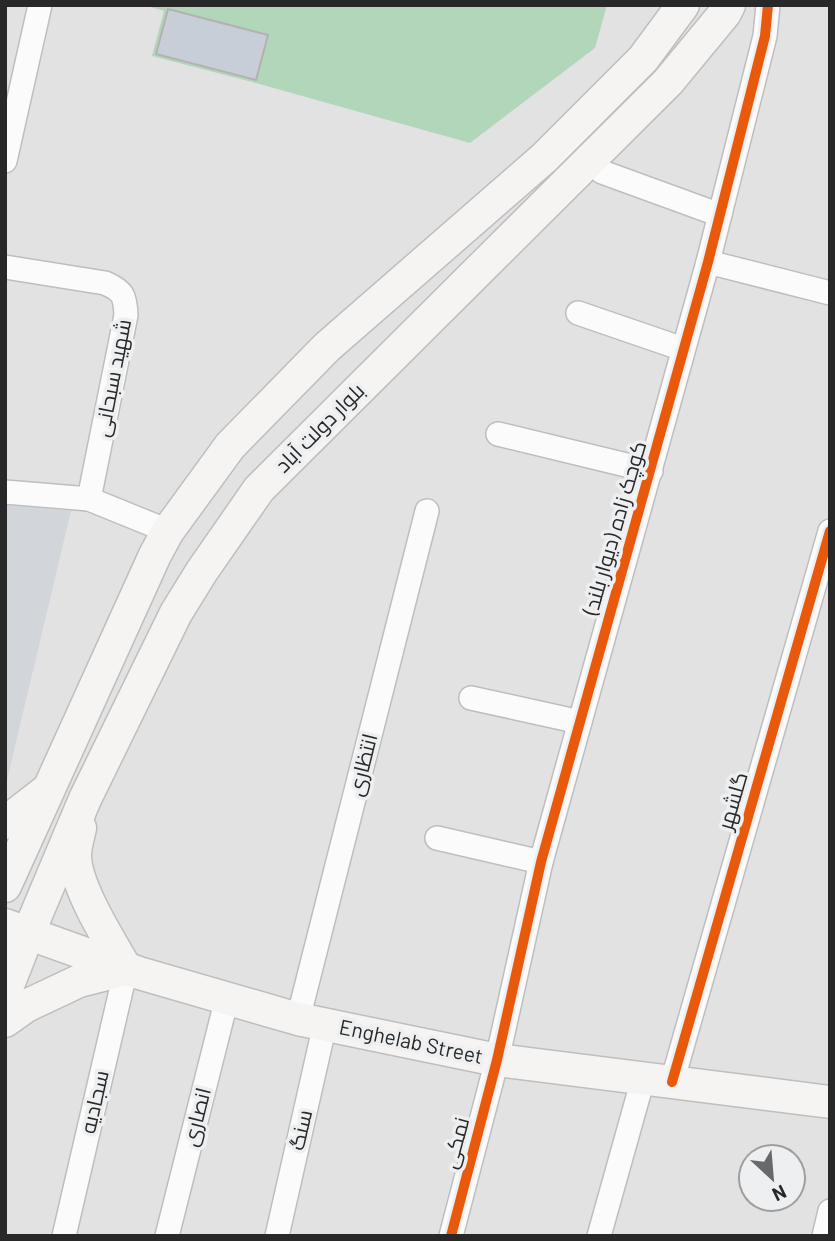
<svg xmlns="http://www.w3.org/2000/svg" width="835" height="1241" font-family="Barlow,Cairo,sans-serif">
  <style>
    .built { fill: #d2d5d9 }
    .green { fill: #b2d6ba }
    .building { fill: #c7ced8; stroke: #b2b2b2; stroke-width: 2 }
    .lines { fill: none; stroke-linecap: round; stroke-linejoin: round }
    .street-casing { stroke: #bebebe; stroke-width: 26 }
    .secondary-casing { stroke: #bebebe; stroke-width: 35 }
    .street { stroke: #fbfbfb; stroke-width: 23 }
    .secondary { stroke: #f6f4f3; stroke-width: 32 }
    .cycleway-casing { stroke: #eeeff0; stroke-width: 15 }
    .cycleway { stroke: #e8590c; stroke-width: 10 }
    .labels { text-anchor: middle; stroke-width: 7; stroke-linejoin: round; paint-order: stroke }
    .street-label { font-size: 21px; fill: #282829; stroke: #eeeff0 }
  </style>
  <rect width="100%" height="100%" fill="#e2e2e2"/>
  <polygon class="built" points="5,505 71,511 6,784 5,784"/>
  <polygon class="green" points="144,5 607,5 595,48 470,143 252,82 152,56 164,11"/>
  <polygon class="building" points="168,9 268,35 256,80 156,54"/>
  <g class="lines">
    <g class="street-casing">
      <g id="street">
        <polyline points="5,161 40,5"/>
        <polyline points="602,172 720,215"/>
        <polyline points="708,262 830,293"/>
        <path d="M5 267 105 283C123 291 125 295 126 315L89 499 168 531"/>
        <polyline points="578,313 683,349"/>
        <polyline points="498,434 651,471"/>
        <polyline points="5,492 89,499"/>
        <polyline points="471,698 580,722"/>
        <polyline points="437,838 541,862"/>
        <polyline points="298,1019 427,511"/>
        <polyline points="672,1082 830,531"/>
        <polyline points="64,1236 126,969"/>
        <polyline points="167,1236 227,998"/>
        <polyline points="277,1236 325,1024"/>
        <polyline points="451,1236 497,1060 541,862 708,262 765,36 768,5"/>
        <polyline points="599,1236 643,1079"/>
        <polyline points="824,1236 830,1211"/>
      </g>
    </g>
    <g class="secondary-casing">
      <g id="secondary">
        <polyline points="5,823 46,791"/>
        <polyline points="5,886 155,555 168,531 230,446 327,347 544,158 643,59 683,5"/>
        <polyline points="5,925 139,973 298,1019 497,1060 830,1102"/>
        <polyline points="5,993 28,934 85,799 176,613 202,571 259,489 668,82 725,13 729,5"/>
        <path d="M5 1021 26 1006 79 981 126 969C110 941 75 887 75 855 75 847 78 837 80 828"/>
      </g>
    </g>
    <use href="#street" class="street"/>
    <use href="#secondary" class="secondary"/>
    <g class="cycleway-casing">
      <g id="cycleway">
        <polyline points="672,1082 830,531"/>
        <polyline points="451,1236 497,1060 541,862 708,262 765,36 768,5"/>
      </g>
    </g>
    <use href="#cycleway" class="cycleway"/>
  </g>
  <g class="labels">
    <g class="street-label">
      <text transform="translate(113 378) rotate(-79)" y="7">شهید سبحانی</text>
      <text transform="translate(320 428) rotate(-45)" y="7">بلوار دولت آباد</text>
      <text transform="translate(615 528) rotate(-74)" y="7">کوچک زاده (دیوار بلند)</text>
      <text transform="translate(363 765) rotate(-76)" y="7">انتظاری</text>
      <text transform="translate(733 801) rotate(-74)" y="7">گلشهر</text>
      <text transform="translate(411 1042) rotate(12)" y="7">Enghelab Street</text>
      <text transform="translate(95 1102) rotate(-77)" y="7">سجادیه</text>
      <text transform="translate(197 1117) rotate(-76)" y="7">انصاری</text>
      <text transform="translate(301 1130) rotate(-77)" y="7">سنگ</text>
      <text transform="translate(456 1143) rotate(-75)" y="7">نمکی</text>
    </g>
  </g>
  <rect width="835" height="1241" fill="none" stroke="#282829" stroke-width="14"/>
  <g transform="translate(772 1178) rotate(154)"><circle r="33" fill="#eeeff0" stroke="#9f9fa0" stroke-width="2"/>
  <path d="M0-5L12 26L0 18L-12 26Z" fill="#69696a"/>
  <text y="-10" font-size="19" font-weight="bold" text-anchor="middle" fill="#282829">N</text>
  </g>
</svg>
